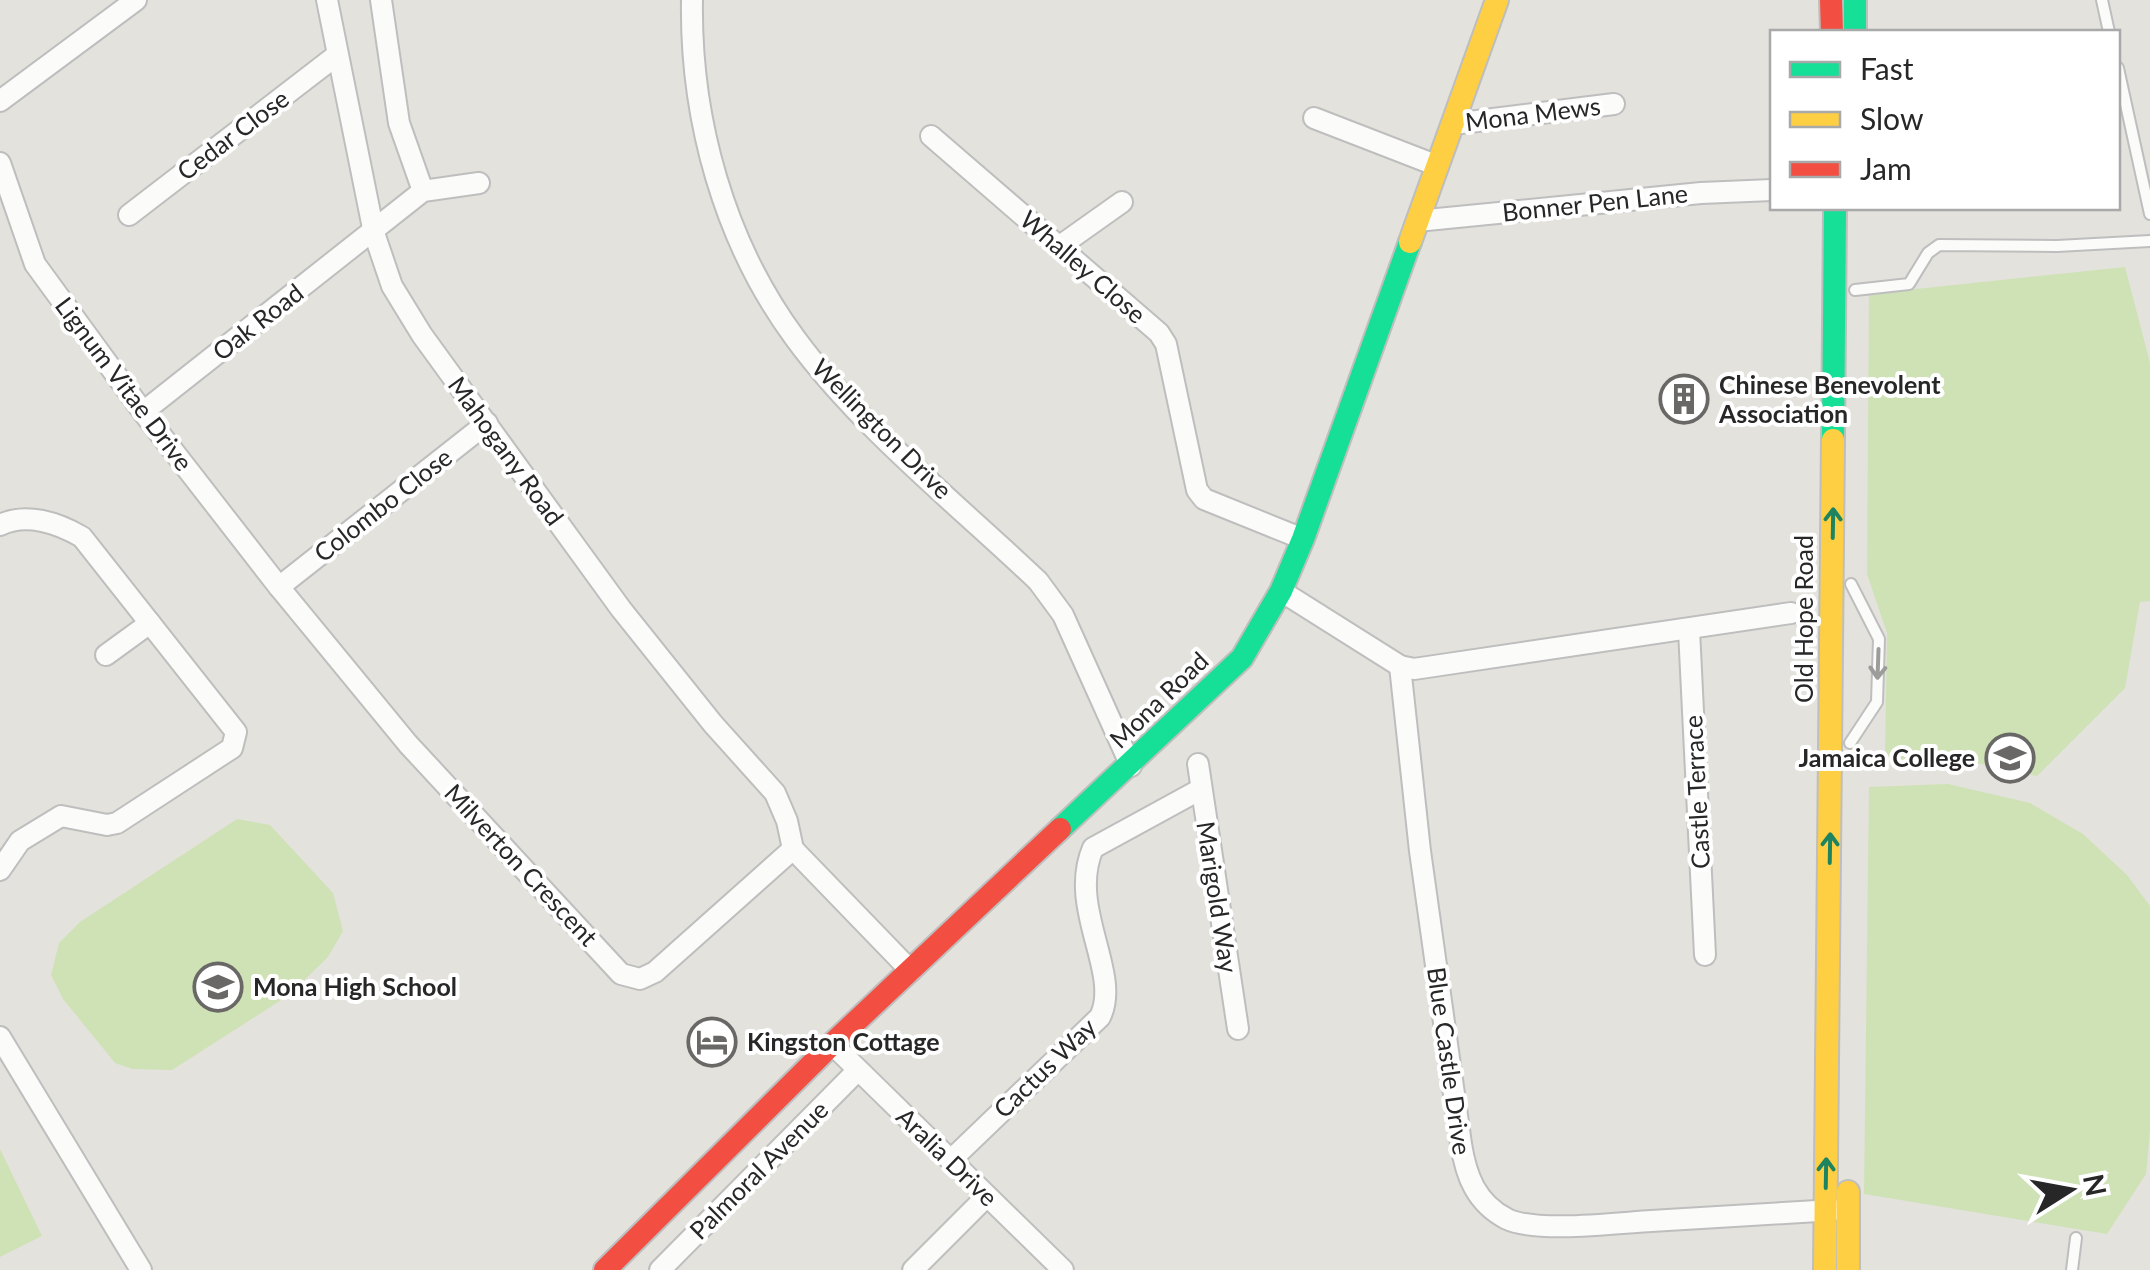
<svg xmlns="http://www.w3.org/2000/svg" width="2150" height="1270" font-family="Lato,sans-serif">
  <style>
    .pitch { fill: #cee2b6 }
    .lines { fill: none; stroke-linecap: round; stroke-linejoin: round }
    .lane-casing { stroke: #bebebe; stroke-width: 14 }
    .street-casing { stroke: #bebebe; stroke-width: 24 }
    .fast-casing { stroke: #bebebe; stroke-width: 26 }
    .slow-casing { stroke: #bebebe; stroke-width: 26 }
    .jam-casing { stroke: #bebebe; stroke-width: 26 }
    .lane { stroke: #fbfbfa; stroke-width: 10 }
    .street { stroke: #fbfbfa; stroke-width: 20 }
    .fast { stroke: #16e098; stroke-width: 22 }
    .slow { stroke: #ffcf43; stroke-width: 22 }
    .jam { stroke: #f24e42; stroke-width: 22 }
    .oneway { stroke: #1e8460 }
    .oneway2 { stroke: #9c9c9b }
    .labels { text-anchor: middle; stroke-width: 8; stroke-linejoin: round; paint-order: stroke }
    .street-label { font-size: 25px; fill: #272727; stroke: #fff }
    .poi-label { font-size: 25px; font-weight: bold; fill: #272727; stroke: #fff; text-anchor: start }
  </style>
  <rect width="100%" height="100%" fill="#e4e2dc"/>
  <g class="pitch">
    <polygon points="2125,267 2150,363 2150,601 2140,602 2125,688 2037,776 1967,761 1885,758 1887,633 1867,574 1869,294"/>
    <polygon points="1948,784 2030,803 2083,834 2127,875 2150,906 2150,1130 2146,1174 2107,1234 1864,1194 1869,787"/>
    <polygon points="237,819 270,825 333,893 343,931 328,957 289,995 172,1070 132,1069 115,1063 63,999 51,975 59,943 80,922"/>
    <polygon points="0,1149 42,1236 0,1257"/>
  </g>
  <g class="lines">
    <g class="lane-casing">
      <g id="lane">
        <polyline points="2102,0 2109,32"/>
        <polyline points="2118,68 2150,214"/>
        <polyline points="1855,290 1909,284 1928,253 1939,245 2057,246 2150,241"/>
        <polyline points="1850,743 1877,702 1879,639 1851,584"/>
        <polyline points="2072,1270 2076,1238"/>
      </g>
    </g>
    <g class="street-casing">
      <g id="street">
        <polyline points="327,0 374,233 392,286 422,335 621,609 713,724 775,793 787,821 793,849"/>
        <polyline points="381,0 399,123 423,191"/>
        <path d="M692 0C690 118 724 242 795 338 860 427 958 505 1038 581L1063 615 1131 766"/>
        <polyline points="0,101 136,0"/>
        <polyline points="1314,118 1438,166"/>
        <polyline points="1453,124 1614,104"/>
        <polyline points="931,136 1159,333 1166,344 1197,490 1204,499 1303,539"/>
        <polyline points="0,163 35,264 143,412 279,587 408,744 621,974 640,979 655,972 793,849"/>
        <polyline points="129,215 337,55"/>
        <polyline points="1417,221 1701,193 1772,190"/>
        <polyline points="1060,246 1122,202"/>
        <polyline points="143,412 423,191 479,183"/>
        <path d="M0 525C26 512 58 523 82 537L236 732 232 748 117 823 107 825 61 816 20 841 0 870"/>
        <polyline points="279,587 487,423"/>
        <polyline points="1281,591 1400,666 1414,669 1791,613"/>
        <polyline points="1689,630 1705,955"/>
        <polyline points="106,655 150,623"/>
        <path d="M1400 666 1420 851 1461 1144C1466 1176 1476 1203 1507 1219 1536 1233 1617 1223 1651 1221 1712 1217 1773 1214 1834 1210"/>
        <polyline points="1198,764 1238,1029"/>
        <polyline points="793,849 911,971"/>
        <polyline points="0,1037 141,1270"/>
        <polyline points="832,1044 1063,1270"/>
        <path d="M951 1160 1100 1017C1122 973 1067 908 1093 848L1201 789"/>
        <polyline points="660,1270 858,1070"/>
        <polyline points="913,1270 987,1196"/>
      </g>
    </g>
    <g class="fast-casing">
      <g id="fast">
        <polyline points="1855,0 1855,32"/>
        <polyline points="1833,440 1835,208"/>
        <polyline points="1060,829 1242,658 1281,591 1303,539 1410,242"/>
      </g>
    </g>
    <g class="slow-casing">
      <g id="slow">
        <polyline points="1410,242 1497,0"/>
        <polyline points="1848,1192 1848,1270"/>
        <polyline points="1825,1270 1833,440"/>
      </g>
    </g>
    <g class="jam-casing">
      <g id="jam">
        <polyline points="1831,0 1832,32"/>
        <polyline points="605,1270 832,1044 1060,829"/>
      </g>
    </g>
    <use href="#lane" class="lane"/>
    <use href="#street" class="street"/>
    <use href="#fast" class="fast"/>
    <use href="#slow" class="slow"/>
    <use href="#jam" class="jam"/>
  </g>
  <defs><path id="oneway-shaft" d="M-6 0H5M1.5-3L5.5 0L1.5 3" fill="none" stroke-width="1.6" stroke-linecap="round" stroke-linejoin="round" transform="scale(2.5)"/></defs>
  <g class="oneway">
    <use href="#oneway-shaft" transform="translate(1833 523) rotate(-89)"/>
    <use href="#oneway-shaft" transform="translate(1830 848) rotate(-89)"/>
    <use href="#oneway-shaft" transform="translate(1826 1173) rotate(-89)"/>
  </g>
  <use class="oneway2" href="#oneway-shaft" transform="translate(1878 664) rotate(92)"/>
  <defs>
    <g id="building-ring" transform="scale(2.5)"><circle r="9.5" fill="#fff" stroke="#696866" stroke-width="1.5"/><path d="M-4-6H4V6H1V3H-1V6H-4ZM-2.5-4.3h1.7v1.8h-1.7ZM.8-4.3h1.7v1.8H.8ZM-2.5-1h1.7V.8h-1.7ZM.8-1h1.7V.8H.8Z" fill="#696866"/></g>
    <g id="school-ring" transform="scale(2.5)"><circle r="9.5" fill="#fff" stroke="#696866" stroke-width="1.5"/><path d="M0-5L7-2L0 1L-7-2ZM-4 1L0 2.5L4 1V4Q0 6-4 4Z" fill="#696866"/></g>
    <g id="hotel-ring" transform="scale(2.5)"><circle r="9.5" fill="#fff" stroke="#696866" stroke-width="1.5"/><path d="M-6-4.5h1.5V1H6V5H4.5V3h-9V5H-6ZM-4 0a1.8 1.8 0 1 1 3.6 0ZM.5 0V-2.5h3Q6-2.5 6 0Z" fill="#696866"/></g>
  </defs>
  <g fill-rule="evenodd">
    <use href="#building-ring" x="1684" y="399"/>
    <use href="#school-ring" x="2010" y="758"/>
    <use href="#school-ring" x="218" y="987"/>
    <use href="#hotel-ring" x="712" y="1042"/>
  </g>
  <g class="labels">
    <g class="street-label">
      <text transform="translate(1533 114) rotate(-7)" y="9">Mona Mews</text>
      <text transform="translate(233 135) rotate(-37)" y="9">Cedar Close</text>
      <text transform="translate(1595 203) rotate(-6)" y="9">Bonner Pen Lane</text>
      <text transform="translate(1083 267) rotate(41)" y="9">Whalley Close</text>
      <text transform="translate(258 322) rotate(-38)" y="9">Oak Road</text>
      <text transform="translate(124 384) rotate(53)" y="9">Lignum Vitae Drive</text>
      <text transform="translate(882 429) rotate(45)" y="9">Wellington Drive</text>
      <text transform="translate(506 451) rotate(54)" y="9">Mahogany Road</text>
      <text transform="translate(383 505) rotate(-38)" y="9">Colombo Close</text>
      <text transform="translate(1804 619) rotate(-90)" y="9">Old Hope Road</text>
      <text transform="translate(1159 700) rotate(-44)" y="9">Mona Road</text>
      <text transform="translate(1697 792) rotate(-93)" y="9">Castle Terrace</text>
      <text transform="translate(521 865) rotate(47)" y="9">Milverton Crescent</text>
      <text transform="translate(1217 897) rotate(81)" y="9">Marigold Way</text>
      <text transform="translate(1449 1061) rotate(82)" y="9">Blue Castle Drive</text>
      <text transform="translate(1045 1068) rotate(-44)" y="9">Cactus Way</text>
      <text transform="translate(947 1157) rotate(44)" y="9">Aralia Drive</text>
      <text transform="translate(759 1170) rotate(-45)" y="9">Palmoral Avenue</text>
    </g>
    <g class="poi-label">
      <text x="1719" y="394">Chinese Benevolent<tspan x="1719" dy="29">Association</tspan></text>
      <text x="1975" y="767" text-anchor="end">Jamaica College</text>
      <text x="253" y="996">Mona High School</text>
      <text x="747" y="1051">Kingston Cottage</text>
    </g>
  </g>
  <rect x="1770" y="30" width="350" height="180" fill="#ffffff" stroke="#a9a9a9" stroke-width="2.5"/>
  <rect x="1790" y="62" width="50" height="15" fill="#16e098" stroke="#a9a9a9" stroke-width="2.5"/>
  <text x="1860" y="80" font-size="30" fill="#272727">Fast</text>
  <rect x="1790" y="112" width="50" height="15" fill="#ffcf43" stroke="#a9a9a9" stroke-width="2.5"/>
  <text x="1860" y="130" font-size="30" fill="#272727">Slow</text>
  <rect x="1790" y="162" width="50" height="15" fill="#f24e42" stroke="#a9a9a9" stroke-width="2.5"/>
  <text x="1860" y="180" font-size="30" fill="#272727">Jam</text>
  <g transform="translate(2070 1190) rotate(79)" stroke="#ffffff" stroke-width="8" paint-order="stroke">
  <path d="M0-8L18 38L0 25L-18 38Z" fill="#272727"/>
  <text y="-15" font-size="28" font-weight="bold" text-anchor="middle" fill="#272727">N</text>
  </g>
</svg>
